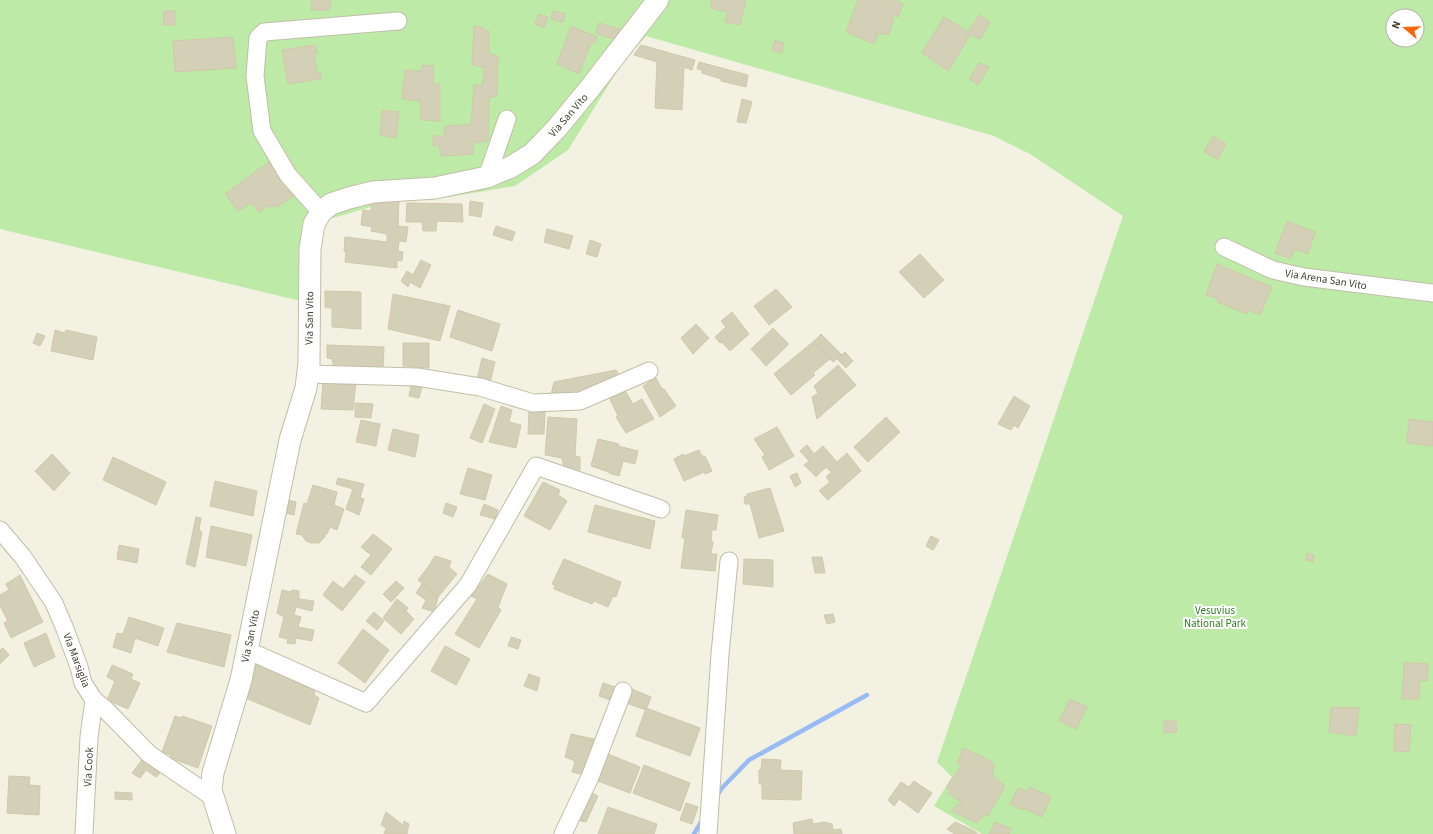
<svg xmlns="http://www.w3.org/2000/svg" width="1433" height="834" font-family="'Source Sans 3',sans-serif">
  <style>
    .green { fill: #beeaa7; fill-rule: evenodd }
    .lines { fill: none; stroke-linecap: round; stroke-linejoin: round }
    .stream { stroke: #99bbf5; stroke-width: 4.5 }
    .building { fill: #d4cfb7; stroke: #d0c9aa }
    .minor-casing { stroke: #c1bea7; stroke-width: 19 }
    .tertiary-casing { stroke: #c1bea7; stroke-width: 23 }
    .minor { stroke: #fff; stroke-width: 17 }
    .tertiary { stroke: #fff; stroke-width: 21 }
    .labels { text-anchor: middle; stroke-width: 4; stroke-linejoin: round; paint-order: stroke }
    .street-label { font-size: 11px; fill: #444132; stroke: #fff }
    .park-label { font-size: 11px; fill: #317922; stroke: #fff }
  </style>
  <rect width="100%" height="100%" fill="#f2f1e2"/>
  <path class="green" d="M0 0H1433V834H982L934 806 952 777 937 762 1123 216 1030 154 994 136 646 36 621 65 568 150 515 186 442 198 391 201 323 221 305 302 0 229ZM1393 16H1417V40H1393Z"/>
  <g class="lines">
    <g class="stream">
      <polyline points="716,797 722,788 749,760 867,695"/>
      <polyline points="694,834 703,819"/>
    </g>
  </g>
  <g class="building">
    <polygon points="312,0 331,0 330,10 311,10"/>
    <polygon points="712,0 746,0 740,25 725,22 728,12 710,8"/>
    <polygon points="858,0 895,0 903,4 898,17 894,15 889,35 878,33 874,44 846,32"/>
    <polygon points="164,11 175,11 175,25 163,25"/>
    <polygon points="553,11 565,14 563,22 551,19"/>
    <polygon points="539,14 548,17 544,28 535,24"/>
    <polygon points="979,15 990,22 980,39 970,35 948,71 922,53 944,17 968,32"/>
    <polygon points="599,23 626,31 619,41 596,33"/>
    <polygon points="474,26 483,27 484,30 489,31 489,54 498,56 497,96 489,98 488,141 473,143 474,154 441,156 439,146 433,146 433,136 444,136 445,126 471,124 474,85 482,86 485,68 472,64"/>
    <polygon points="571,26 597,37 595,43 591,43 579,74 557,64"/>
    <polygon points="233,37 236,68 175,72 173,41"/>
    <polygon points="775,40 784,43 782,53 772,50"/>
    <polygon points="315,45 318,53 314,53 317,73 320,72 321,79 288,84 282,50"/>
    <polygon points="641,45 695,60 692,70 684,67 682,110 655,108 657,62 634,55"/>
    <polygon points="699,62 748,75 746,87 721,81 721,79 702,73 702,70 697,69"/>
    <polygon points="979,63 989,67 978,85 969,79"/>
    <polygon points="422,65 434,66 433,84 440,84 440,121 421,120 420,101 402,99 405,70 421,71"/>
    <polygon points="742,99 752,102 746,123 737,122"/>
    <polygon points="382,110 399,112 396,138 380,135"/>
    <polygon points="1213,136 1226,144 1218,159 1204,152"/>
    <polygon points="270,161 294,196 276,207 268,206 259,212 251,203 238,211 225,194"/>
    <polygon points="372,200 399,201 398,226 408,227 406,242 399,241 398,251 403,252 402,261 397,260 397,268 345,262 346,252 344,251 345,237 387,242 387,234 371,231 372,227 361,225 363,210 371,211"/>
    <polygon points="470,201 483,203 481,217 469,215"/>
    <polygon points="407,203 462,204 463,222 437,221 436,231 423,231 422,222 406,222"/>
    <polygon points="1287,221 1315,232 1308,254 1294,249 1291,259 1275,253"/>
    <polygon points="496,226 515,232 512,241 493,235"/>
    <polygon points="547,229 573,236 569,249 544,242"/>
    <polygon points="590,240 601,244 597,257 586,254"/>
    <polygon points="920,254 944,280 924,298 899,272"/>
    <polygon points="421,260 431,265 420,288 410,282 408,287 401,281 407,271 413,275"/>
    <polygon points="1217,264 1272,287 1260,315 1248,310 1247,314 1217,302 1218,299 1206,295"/>
    <polygon points="776,289 792,307 769,325 754,306"/>
    <polygon points="325,291 361,292 361,329 332,327 332,308 325,307"/>
    <polygon points="393,294 450,306 440,341 388,329"/>
    <polygon points="458,310 500,324 492,351 450,337"/>
    <polygon points="732,312 749,334 730,351 722,342 720,343 715,337 726,327 721,321"/>
    <polygon points="696,324 709,338 693,354 681,338"/>
    <polygon points="773,328 789,344 766,366 751,349"/>
    <polygon points="55,330 65,333 66,330 97,337 93,360 51,351"/>
    <polygon points="37,333 45,336 40,346 33,343"/>
    <polygon points="821,334 842,355 833,362 814,341"/>
    <polygon points="814,341 830,359 813,373 815,375 791,395 774,374"/>
    <polygon points="403,343 429,343 429,368 403,366"/>
    <polygon points="327,345 384,347 383,370 334,368 332,359 327,358"/>
    <polygon points="845,352 853,361 846,368 837,359"/>
    <polygon points="482,358 495,362 489,387 476,384"/>
    <polygon points="838,365 856,385 817,419 812,397 818,393 814,386"/>
    <polygon points="616,370 619,375 610,386 550,399 554,382"/>
    <polygon points="656,378 662,389 664,389 676,406 660,417 643,386"/>
    <polygon points="323,380 356,381 353,410 321,409"/>
    <polygon points="411,385 422,387 419,398 409,396"/>
    <polygon points="624,389 633,404 642,399 654,419 626,433 616,417 618,416 609,397"/>
    <polygon points="1014,396 1030,406 1018,428 1014,425 1011,430 998,424"/>
    <polygon points="355,403 373,404 371,418 355,417"/>
    <polygon points="484,404 495,409 482,443 470,438"/>
    <polygon points="501,406 512,410 509,422 521,425 516,448 489,442"/>
    <polygon points="529,411 545,412 544,434 528,434"/>
    <polygon points="548,417 577,419 575,456 580,457 580,470 564,469 562,458 545,455"/>
    <polygon points="886,417 900,432 868,462 854,447"/>
    <polygon points="1409,419 1433,422 1433,446 1407,443"/>
    <polygon points="361,420 380,424 376,446 356,442"/>
    <polygon points="777,427 794,456 769,470 762,457 765,455 754,439"/>
    <polygon points="393,429 419,435 415,457 388,450"/>
    <polygon points="598,439 619,444 618,446 638,451 635,464 623,461 619,476 609,473 609,472 591,466"/>
    <polygon points="807,445 814,454 823,446 837,462 847,453 861,471 828,500 819,491 830,482 826,477 831,472 826,467 816,477 804,465 809,461 800,451"/>
    <polygon points="699,450 702,456 705,456 712,471 705,474 704,472 684,481 674,459 683,454 684,456"/>
    <polygon points="52,454 70,473 54,491 35,471"/>
    <polygon points="113,457 166,482 156,505 103,480"/>
    <polygon points="468,468 492,475 485,500 460,494"/>
    <polygon points="797,473 801,483 795,487 790,476"/>
    <polygon points="338,478 364,484 360,498 364,499 359,515 346,509 353,489 336,484"/>
    <polygon points="215,481 257,491 253,516 210,506"/>
    <polygon points="543,482 560,490 558,495 567,501 550,530 524,516"/>
    <polygon points="313,485 337,492 334,505 344,509 337,530 330,527 327,534 325,534 325,537 319,543 311,543 306,541 302,535 296,534 304,503 307,504"/>
    <polygon points="770,488 784,531 759,538 750,504 745,504 744,497 747,496 747,494"/>
    <polygon points="285,499 296,502 294,515 282,512"/>
    <polygon points="446,503 457,507 453,517 443,513"/>
    <polygon points="484,504 498,510 495,519 480,515"/>
    <polygon points="595,505 655,521 650,549 588,532"/>
    <polygon points="686,510 718,515 716,530 712,530 711,541 713,542 711,554 717,554 715,571 681,568 685,538 682,538"/>
    <polygon points="196,517 201,518 199,530 202,532 195,567 186,564"/>
    <polygon points="211,526 252,535 246,566 206,557"/>
    <polygon points="373,534 392,549 371,575 361,567 371,555 361,547"/>
    <polygon points="931,536 939,540 933,550 926,546"/>
    <polygon points="119,545 139,549 137,563 117,559"/>
    <polygon points="1307,553 1314,555 1313,562 1306,560"/>
    <polygon points="435,556 451,561 449,567 457,574 438,597 418,580 431,563 431,562"/>
    <polygon points="812,557 822,557 825,573 815,573"/>
    <polygon points="564,559 621,582 616,597 613,596 608,607 594,601 592,604 554,589 555,585 552,584"/>
    <polygon points="744,559 773,560 773,587 743,584"/>
    <polygon points="488,574 507,584 498,607 501,610 479,648 455,634 477,599 471,596"/>
    <polygon points="20,575 43,622 11,638 4,623 8,621 0,606 0,595 9,590 6,584"/>
    <polygon points="355,575 365,582 342,611 323,595 333,581 343,589"/>
    <polygon points="396,581 404,588 391,602 383,594"/>
    <polygon points="422,584 438,597 434,612 422,608 426,600 416,593"/>
    <polygon points="282,590 291,592 292,590 299,591 299,599 314,601 312,611 296,607 294,615 301,617 298,627 314,630 312,641 296,638 295,644 287,643 288,639 279,637 284,617 277,613"/>
    <polygon points="397,599 408,608 406,611 414,619 401,634 383,618"/>
    <polygon points="374,612 384,621 377,630 366,621"/>
    <polygon points="833,614 835,622 827,624 824,615"/>
    <polygon points="129,617 164,628 158,646 135,638 131,653 113,647 117,633 123,634"/>
    <polygon points="177,623 231,635 224,667 167,652"/>
    <polygon points="363,629 389,650 365,683 338,663"/>
    <polygon points="46,633 55,657 34,667 24,643"/>
    <polygon points="511,637 521,640 518,649 508,646"/>
    <polygon points="445,646 470,659 456,685 431,671"/>
    <polygon points="3,648 9,655 0,664 0,650"/>
    <polygon points="253,660 317,684 314,695 319,698 310,725 243,697"/>
    <polygon points="1404,662 1428,664 1427,681 1420,680 1419,699 1402,699"/>
    <polygon points="112,665 133,674 131,679 140,683 128,709 107,700 115,681 107,677"/>
    <polygon points="529,674 540,678 537,691 524,686"/>
    <polygon points="603,683 621,689 616,702 599,696"/>
    <polygon points="632,689 651,697 646,710 626,703"/>
    <polygon points="1070,699 1087,707 1076,729 1059,721"/>
    <polygon points="1331,707 1359,708 1356,736 1329,732"/>
    <polygon points="646,708 700,728 690,756 636,736"/>
    <polygon points="175,716 181,718 182,716 212,726 198,768 170,758 171,755 162,752"/>
    <polygon points="1164,721 1176,721 1177,732 1164,733"/>
    <polygon points="1395,724 1411,725 1409,752 1394,751"/>
    <polygon points="571,734 593,742 585,775 572,772 575,761 565,757"/>
    <polygon points="571,734 594,739 593,742"/>
    <polygon points="963,748 985,758 995,765 992,771 994,774 993,776 1005,786 988,816 985,814 977,823 951,811 961,802 948,793 950,791 946,787 961,766 957,763"/>
    <polygon points="608,754 640,767 630,793 598,781"/>
    <polygon points="145,756 163,770 156,777 146,770 140,778 132,773"/>
    <polygon points="762,759 781,760 780,770 802,771 801,800 762,799 762,784 759,784 759,770 761,770"/>
    <polygon points="644,765 690,783 680,811 633,793"/>
    <polygon points="9,776 30,777 29,785 40,786 39,815 7,813"/>
    <polygon points="914,781 932,793 918,813 899,799 894,806 888,800 901,782 909,787"/>
    <polygon points="1030,787 1051,797 1042,817 1023,808 1022,810 1010,804 1018,788 1027,792"/>
    <polygon points="115,792 132,793 132,800 115,799"/>
    <polygon points="590,792 598,796 586,822 577,820"/>
    <polygon points="686,803 698,807 692,824 680,820"/>
    <polygon points="608,807 657,824 654,834 598,834"/>
    <polygon points="386,812 403,825 404,821 409,824 407,834 384,834 386,828 381,825"/>
    <polygon points="812,819 813,824 824,822 832,824 833,830 841,829 842,834 794,834 793,823"/>
    <polygon points="955,822 973,830 978,834 955,834 947,829"/>
    <polygon points="995,822 1012,829 1009,834 989,834"/>
  </g>
  <g class="lines">
    <g class="minor-casing">
      <g id="minor">
        <polyline points="487,177 507,119"/>
        <polyline points="321,212 288,175 262,131 255,76 258,38 264,32 398,21"/>
        <polyline points="1224,247 1273,270 1304,277 1433,293"/>
        <polyline points="308,374 417,377 480,387 533,403 580,401 649,371"/>
        <polyline points="0,530 23,557 54,603 65,629 79,667 83,683 94,700 105,709 149,754 214,798"/>
        <polyline points="247,650 366,703 468,585 536,466 661,509"/>
        <polyline points="84,834 89,737 94,700"/>
        <polyline points="563,834 590,777 623,691"/>
        <polyline points="708,834 720,654 729,561"/>
      </g>
    </g>
    <g class="tertiary-casing">
      <polyline id="tertiary" points="225,834 211,790 213,773 241,680 290,440 306,388 309,363 310,249 314,224 321,212 331,204 349,198 373,192 435,188 487,177 511,167 532,154 557,128 590,88 658,0"/>
    </g>
    <use href="#minor" class="minor"/>
    <use href="#tertiary" class="tertiary"/>
  </g>
  <g class="labels">
    <g class="street-label">
      <text transform="translate(568 115) rotate(-49)" y="4">Via San Vito</text>
      <text transform="translate(1326 279) rotate(9)" y="4">Via Arena San Vito</text>
      <text transform="translate(309 318) rotate(-89)" y="4">Via San Vito</text>
      <text transform="translate(250 636) rotate(-78)" y="4">Via San Vito</text>
      <text transform="translate(77 660) rotate(69)" y="4">Via Marsiglia</text>
      <text transform="translate(88 767) rotate(-87)" y="4">Via Cook</text>
    </g>
    <g class="park-label">
      <text x="1215" y="614">Vesuvius<tspan x="1215" dy="13">National Park</tspan></text>
    </g>
  </g>
  <g transform="translate(1405 28) rotate(289)"><circle r="19" fill="#ffffff" stroke="#b4b3ad"/>
  <path d="M0-3L7 15L0 10L-7 15Z" fill="#ff650d"/>
  <text y="-6" font-size="11" font-weight="bold" text-anchor="middle" fill="#444132">N</text>
  </g>
</svg>
